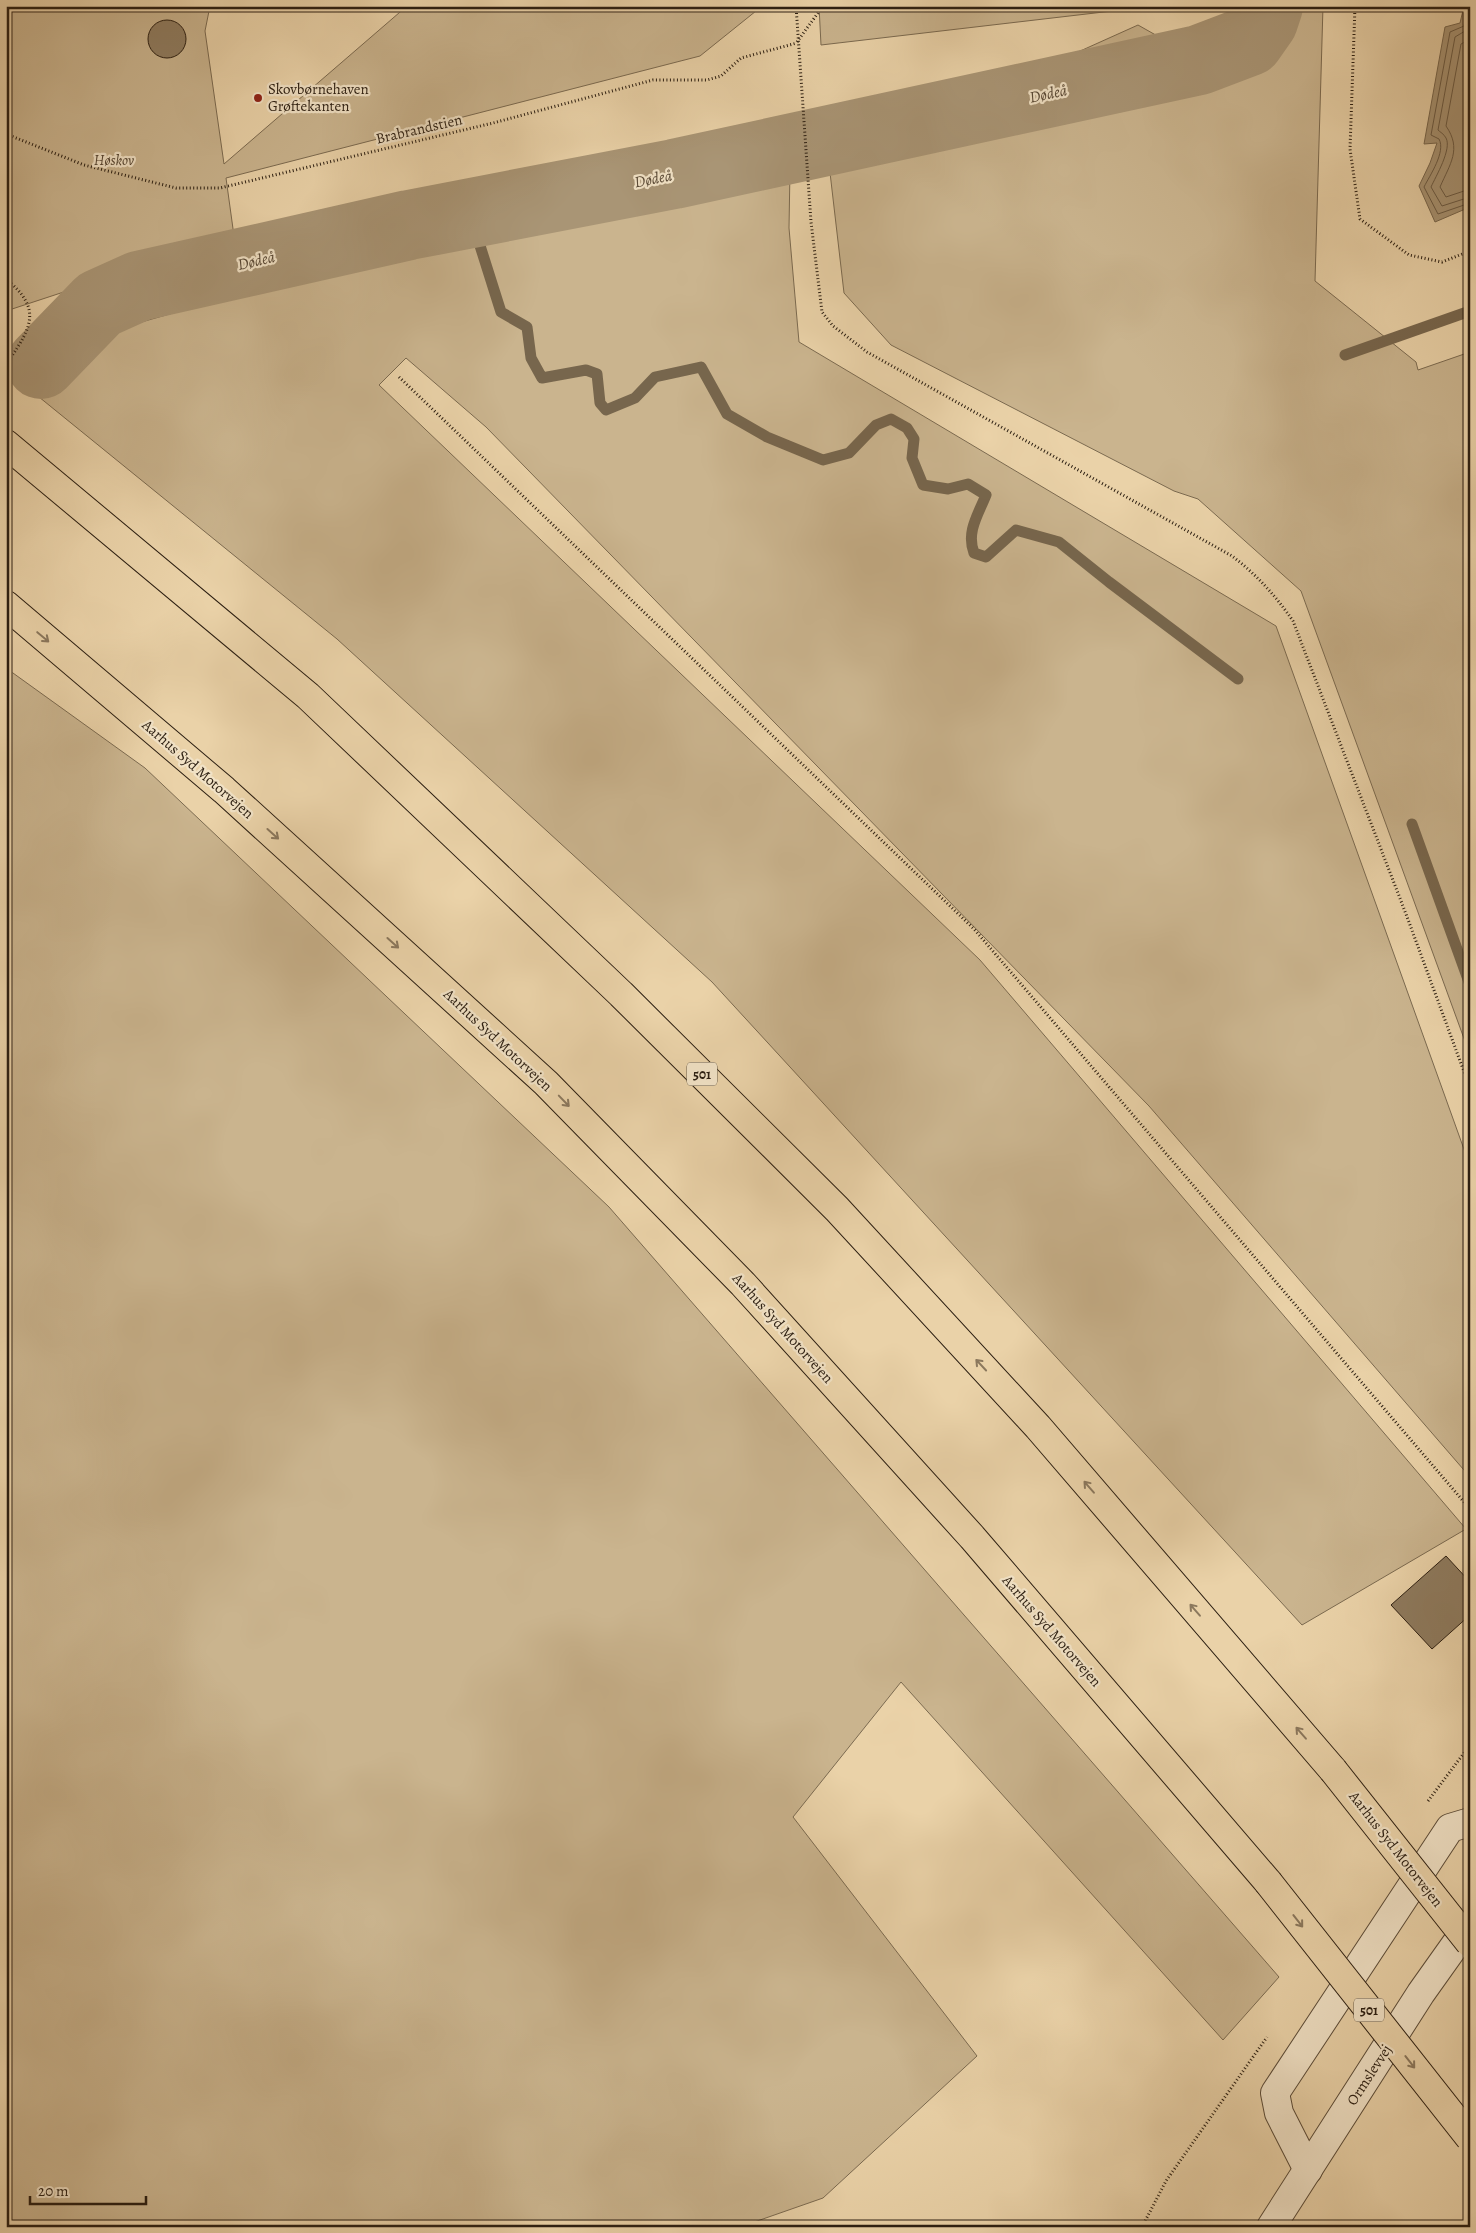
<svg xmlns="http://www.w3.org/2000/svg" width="1476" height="2233" font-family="Alegreya,serif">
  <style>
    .green { fill: #cab48e; stroke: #7b6a50 }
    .water { fill: #a99575; stroke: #77664d }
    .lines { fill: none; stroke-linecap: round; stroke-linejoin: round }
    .shore { stroke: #6a5a44; stroke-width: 1 }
    .stream { stroke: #77664d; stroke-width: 11 }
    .river { stroke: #a99575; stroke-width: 70 }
    .building { fill: #8f7c60; stroke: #2c1f12 }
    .minor-casing { stroke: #5c4c38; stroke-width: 30 }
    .highway-casing { stroke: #2c1f12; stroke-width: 30 }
    .path { stroke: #2c1f12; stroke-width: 3; stroke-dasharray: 1 2.5; stroke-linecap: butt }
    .minor { stroke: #f1e2c6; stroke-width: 28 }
    .highway { stroke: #ead2a8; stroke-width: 28 }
    .highway-bridge-casing { stroke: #2c1f12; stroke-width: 30; stroke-linecap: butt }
    .highway-bridge { stroke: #ead2a8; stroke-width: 28 }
    .oneway { stroke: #8b785d }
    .poi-dot { fill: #8f2418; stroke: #f1e2c6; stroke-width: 2 }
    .labels { text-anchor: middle; stroke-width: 4.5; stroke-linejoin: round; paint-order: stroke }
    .shield { fill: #f1e2c6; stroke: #675a48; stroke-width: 1 }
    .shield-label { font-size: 14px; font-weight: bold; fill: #2c1f12 }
    .poi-label { font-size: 15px; fill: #2c1f12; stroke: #f1e2c6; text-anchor: start }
    .street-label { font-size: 15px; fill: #2c1f12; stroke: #f1e2c6 }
    .park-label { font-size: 15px; font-style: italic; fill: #544431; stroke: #f1e2c6 }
    .water-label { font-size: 16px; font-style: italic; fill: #584835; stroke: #f1e2c6 }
  </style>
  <rect width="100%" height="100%" fill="#ead2a8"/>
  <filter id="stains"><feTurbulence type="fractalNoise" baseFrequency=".004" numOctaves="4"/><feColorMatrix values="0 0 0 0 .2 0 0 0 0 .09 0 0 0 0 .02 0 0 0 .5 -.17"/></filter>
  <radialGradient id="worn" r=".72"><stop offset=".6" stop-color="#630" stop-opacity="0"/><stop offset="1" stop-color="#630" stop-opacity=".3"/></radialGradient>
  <g class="green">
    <polygon points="6,6 210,6 205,31 224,164 407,6 756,6 756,11 700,56 226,178 234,236 6,311"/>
    <polygon points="819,6 1155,6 821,45"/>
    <polygon points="1278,6 1323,6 1315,281 1416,362 1418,370 1470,352 1470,1055 1301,591 1198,499 1174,491 891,345 844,293 829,164 1138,25 1221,72"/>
    <polygon points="790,169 789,228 799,342 1276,626 1470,1166 1470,1477 1149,1106 486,427 406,358 379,385 980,960 1466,1529 1302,1625 712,982 337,639 39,397 82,339 278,283"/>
    <polygon points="6,668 145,768 609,1207 1279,1977 1223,2040 901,1682 793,1817 977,2056 823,2198 740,2227 6,2227"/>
  </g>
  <polygon class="water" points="1464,6 1470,6 1470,207 1435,222 1419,186 1430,163 1437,143 1424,144 1445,27 1460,23"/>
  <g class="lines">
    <g class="shore">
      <path d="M1468 6 1464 26 1450 32 1431 135 1439 139C1446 152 1430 175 1424 187L1438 214 1470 203"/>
      <path d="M1470 28 1455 37 1438 130C1440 132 1444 134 1446 138 1452 149 1436 176 1431 187L1442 206 1470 197"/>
      <path d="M1470 39 1461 44 1446 126C1462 149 1450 164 1440 187L1446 197 1470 189"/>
    </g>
    <g class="stream">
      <path d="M470 214 501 312 527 327 531 358 542 378 586 370 597 374 600 403 606 410 635 398 655 377 701 367 727 414 767 437 823 460 849 453 876 425 891 419 907 428 914 439 912 458 923 485 948 489 968 484 986 495C978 515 966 532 974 553L986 557 1016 530 1059 542 1109 582 1238 679"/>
      <polyline points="1345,355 1470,311"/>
      <polyline points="1412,824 1470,985"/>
    </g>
    <polyline class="river" points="41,364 99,304 139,286 409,225 674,174 1199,60 1249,41 1263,21 1268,6"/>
  </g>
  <g class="building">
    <circle cx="167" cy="39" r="19"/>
    <polygon points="1446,1556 1470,1582 1470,1615 1432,1649 1391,1605"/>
  </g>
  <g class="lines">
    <g class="minor-casing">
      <g id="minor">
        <polyline points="1308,2170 1279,2113 1275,2093 1450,1828 1470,1822"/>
        <polyline points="1271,2227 1421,1993 1470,1924"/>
      </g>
    </g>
    <g class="highway-casing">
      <g id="highway">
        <polyline points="6,444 308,696 621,994 837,1209 1038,1427 1333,1770"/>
        <polyline points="6,605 224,790 546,1083 743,1284 972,1537 1268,1882"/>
      </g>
    </g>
    <g class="path">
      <path d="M796 6 811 222 822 312 833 326 867 352 1232 556C1256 574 1276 596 1293 621L1406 914 1470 1088"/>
      <polyline points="1355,6 1350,149 1360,219 1409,255 1442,262 1470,251"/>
      <polyline points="797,42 823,6"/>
      <polyline points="6,134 84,165 176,188 220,188 493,123 653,80 707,80 721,76 741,58 797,43"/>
      <path d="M6 279C42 308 32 327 9 360"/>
      <polyline points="399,377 974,929 1470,1509"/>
      <polyline points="1428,1801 1470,1745"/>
      <polyline points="1142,2227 1166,2181 1267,2037"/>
    </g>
    <use href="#minor" class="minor"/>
    <use href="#highway" class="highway"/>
    <g class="highway-bridge-casing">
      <g id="highway-bridge">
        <polyline points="1333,1770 1470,1943"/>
        <polyline points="1268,1882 1470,2138"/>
      </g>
    </g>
    <use href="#highway-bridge" class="highway-bridge"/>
  </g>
  <defs><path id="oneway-shaft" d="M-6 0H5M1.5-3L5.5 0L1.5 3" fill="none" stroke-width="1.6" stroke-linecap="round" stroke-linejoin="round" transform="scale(1.25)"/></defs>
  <g class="oneway">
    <use href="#oneway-shaft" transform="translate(43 637) rotate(40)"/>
    <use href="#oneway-shaft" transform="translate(273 834) rotate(42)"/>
    <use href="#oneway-shaft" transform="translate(393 943) rotate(42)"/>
    <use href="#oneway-shaft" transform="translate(564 1101) rotate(46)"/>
    <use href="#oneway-shaft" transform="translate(981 1365) rotate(-133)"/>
    <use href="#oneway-shaft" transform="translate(1089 1487) rotate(-131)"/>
    <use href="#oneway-shaft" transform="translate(1195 1610) rotate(-131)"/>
    <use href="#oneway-shaft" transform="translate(1301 1733) rotate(-131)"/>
    <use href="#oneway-shaft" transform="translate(1298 1921) rotate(52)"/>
    <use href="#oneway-shaft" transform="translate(1410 2062) rotate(52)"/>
  </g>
  <circle class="poi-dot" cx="258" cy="98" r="5"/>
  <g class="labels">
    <g class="shield">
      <rect x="687" y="1062.5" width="30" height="23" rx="4"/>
      <rect x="1354" y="1998.5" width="30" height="23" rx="4"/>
    </g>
    <g class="shield-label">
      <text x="702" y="1079">501</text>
      <text x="1369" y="2015">501</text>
    </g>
    <g class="poi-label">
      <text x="268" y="94">Skovbørnehaven<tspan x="268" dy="17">Grøftekanten</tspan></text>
    </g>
    <g class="street-label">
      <text transform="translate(419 129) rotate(-13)" y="5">Brabrandstien</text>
      <text transform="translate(198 769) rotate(41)" y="5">Aarhus Syd Motorvejen</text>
      <text transform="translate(498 1040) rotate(43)" y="5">Aarhus Syd Motorvejen</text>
      <text transform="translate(783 1328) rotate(48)" y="5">Aarhus Syd Motorvejen</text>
      <text transform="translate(1052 1631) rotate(49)" y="5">Aarhus Syd Motorvejen</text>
      <text transform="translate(1396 1849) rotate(52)" y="5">Aarhus Syd Motorvejen</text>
      <text transform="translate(1369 2075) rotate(-57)" y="5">Ormslevvej</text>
    </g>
    <g class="park-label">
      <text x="114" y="165">Høskov</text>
    </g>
    <g class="water-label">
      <text transform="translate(1048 93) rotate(-12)" y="6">Dødeå</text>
      <text transform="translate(653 178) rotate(-11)" y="6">Dødeå</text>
      <text transform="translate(256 260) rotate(-13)" y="6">Dødeå</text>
    </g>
  </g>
  <rect width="1476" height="2233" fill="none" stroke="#ead2a8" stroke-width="25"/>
  <rect x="8" y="8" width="1461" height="2218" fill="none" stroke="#2c1f12" stroke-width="2.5"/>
  <rect x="12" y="12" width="1451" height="2208" fill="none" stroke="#2c1f12"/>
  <path d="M30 2196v8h116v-8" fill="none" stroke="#2c1f12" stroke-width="2.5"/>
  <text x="38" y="2196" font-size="15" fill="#2c1f12" stroke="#f1e2c6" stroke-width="4" paint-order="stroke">20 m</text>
  <rect width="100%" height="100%" filter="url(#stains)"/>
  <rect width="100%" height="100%" fill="url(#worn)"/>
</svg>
